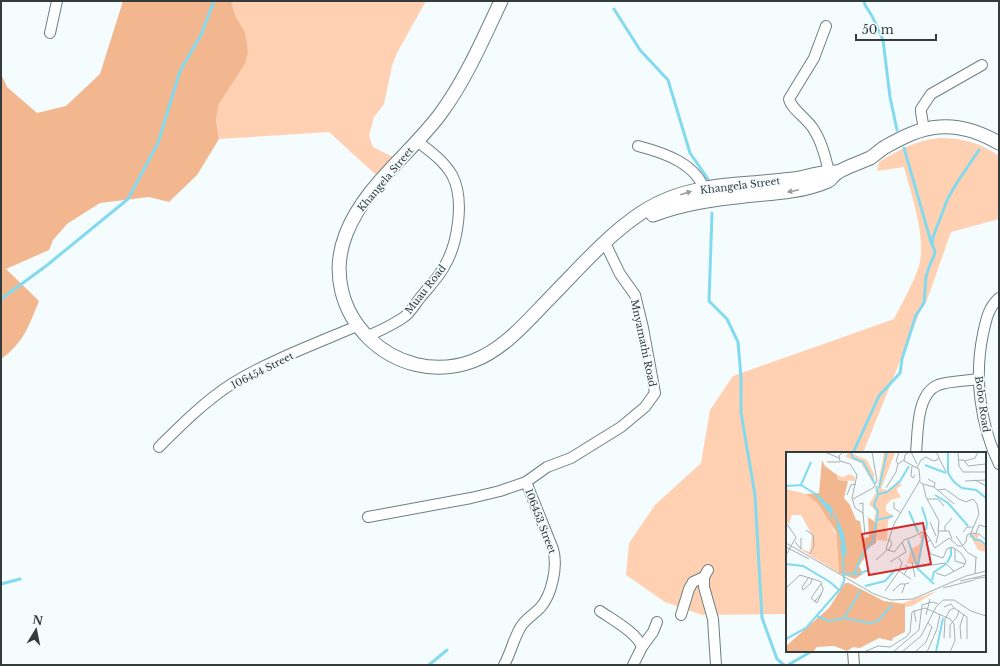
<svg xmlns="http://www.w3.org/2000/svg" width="1000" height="666" font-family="'Libre Baskerville',serif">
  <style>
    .green { fill: #ffd1b2 }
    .forest { fill: #f2b78e }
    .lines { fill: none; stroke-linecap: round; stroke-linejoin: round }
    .stream { stroke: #83daee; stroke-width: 3 }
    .minor-casing { stroke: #6d7f83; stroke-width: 12 }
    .tertiary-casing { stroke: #6d7f83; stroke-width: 15 }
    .minor { stroke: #fff; stroke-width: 10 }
    .tertiary { stroke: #fff; stroke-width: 13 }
    .oneway { fill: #999d9e }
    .labels { text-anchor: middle; stroke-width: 3.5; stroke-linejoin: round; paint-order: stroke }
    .street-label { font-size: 10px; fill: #333b3d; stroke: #f4fcfe }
    .inset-river { fill: none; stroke: #83daee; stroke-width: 2 }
    .inset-road { fill: none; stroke: #a7afb1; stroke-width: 1 }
    .view { fill: #d62828; fill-opacity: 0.15; stroke: #d62828; stroke-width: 2 }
    .inset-edge { fill: none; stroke: #333b3d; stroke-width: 2 }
  </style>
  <rect width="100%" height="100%" fill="#f4fcfe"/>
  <g class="green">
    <polygon points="231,1 426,1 397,53 392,66 384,104 374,117 369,136 373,147 393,157 376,175 329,132 219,139 216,120 219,104 245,64 245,32 236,17"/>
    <path d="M940 138C962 138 981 143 999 156V219L951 232 927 300 919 314 863 453H787V614L702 615 665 602 626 575 629 543 655 505 701 463 710 410 733 376 894 319C902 303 914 282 919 266 927 239 911 194 904 167L877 171 879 162C899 150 916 140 940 138Z"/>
  </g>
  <path class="forest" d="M123 1H231L236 17 245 32 248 52 245 64 219 104 216 120 219 139 197 175 169 202 149 197 100 203 67 224 53 240 49 250 6 269 39 301C29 325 24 343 1 359V74L7 87 37 113 66 106 100 74Z"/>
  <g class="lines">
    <g class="stream">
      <polyline points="864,1 865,5 872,16 883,40 890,97 897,130"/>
      <polyline points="614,9 640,50 668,80 690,153 708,179"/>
      <polyline points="904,148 931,242"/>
      <polyline points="712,213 709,301 727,319 738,342 741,377 741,413 755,495 762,618 777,659 784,665"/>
      <polyline points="1,299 46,266 128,199 158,143 180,71 201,35 214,1"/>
      <polyline points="853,453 879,396 900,373 902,359 916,315 924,303 926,276 931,262 934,256 935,251 932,245 933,237 948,198 958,181 979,150"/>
      <polyline points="1,584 20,579"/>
      <polyline points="429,665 447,650"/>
      <polyline points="788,665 812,651"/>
    </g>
    <g class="minor-casing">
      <g id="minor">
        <path d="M826 26 814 58 789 99C791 109 809 120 814 130 823 144 827 162 830 178"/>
        <polyline points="50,33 57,1"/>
        <polyline points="924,130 921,112 921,109 931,94 982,65"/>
        <path d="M638 146C665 153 698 164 706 194"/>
        <path d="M999 298C988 308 986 320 983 334 974 377 980 424 999 464"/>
        <path d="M366 337C379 331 393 325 404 317 411 312 415 304 420 298 428 288 438 278 444 267 458 244 465 199 452 175 444 161 430 151 417 141"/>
        <path d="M159 447C182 424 205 401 233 383 269 361 317 343 357 326"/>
        <path d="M916 453C918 433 916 394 938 385 949 381 966 381 978 379"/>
        <polyline points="368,517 471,498 500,491 526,482 547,467 571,458 621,427 645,407 655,393 643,328 635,295 620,274 605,243"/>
        <polyline points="708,570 704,577 704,587 713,619 716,665"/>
        <path d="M600 611C613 620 637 633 642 647L633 665"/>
        <polyline points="681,615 689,589 693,582 704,577"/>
        <polyline points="642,647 653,632 657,622"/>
        <polyline points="853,651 854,665"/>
        <path d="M504 665C511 653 514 636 522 625 526 619 534 614 540 608 552 595 558 566 553 549L526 482"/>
      </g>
    </g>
    <g class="tertiary-casing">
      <g id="tertiary">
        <path d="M501 1C483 39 466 79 441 113 411 154 365 185 346 234 315 313 395 390 473 361 502 350 524 325 545 303 576 272 605 237 641 213 659 201 681 193 702 189 721 184 743 184 763 182 775 181 788 180 800 178 812 175 825 171 837 172"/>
        <path d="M653 215C686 202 719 199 754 195 779 193 805 191 828 181 832 179 833 175 837 173 843 168 862 162 870 158 875 155 880 150 885 147 901 138 920 128 939 127 961 125 980 132 999 143"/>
      </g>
    </g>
    <use href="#minor" class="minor"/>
    <use href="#tertiary" class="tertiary"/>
  </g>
  <defs><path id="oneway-solid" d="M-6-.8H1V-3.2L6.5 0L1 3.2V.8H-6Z"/></defs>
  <g class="oneway">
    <use href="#oneway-solid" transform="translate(793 191) rotate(168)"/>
    <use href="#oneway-solid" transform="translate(686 193) rotate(-17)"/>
  </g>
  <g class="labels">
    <g class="street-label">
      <text transform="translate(385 179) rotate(-50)" y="4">Khangela Street</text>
      <text transform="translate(740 185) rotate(-7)" y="4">Khangela Street</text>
      <text transform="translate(425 289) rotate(-52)" y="4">Muau Road</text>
      <text transform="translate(644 343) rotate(78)" y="4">Mnyamathi Road</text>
      <text transform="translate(262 370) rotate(-27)" y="4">106454 Street</text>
      <text transform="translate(983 404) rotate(82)" y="4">Bobo Road</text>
      <text transform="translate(541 521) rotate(69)" y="4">106453 Street</text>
    </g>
  </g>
  <g transform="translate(786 452)">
    <rect width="200" height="200" fill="#f4fcfe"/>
    <path d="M62 0 81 8 88 22V33L75 11 60 5ZM98 0 109 1 95 37 102 38 112 30 116 33 110 37 115 45 105 48 100 53V59L108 64 102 68 101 89 91 88 92 73 88 68 90 59 83 52 91 39ZM64 22 69 25V29L52 28 51 23 57 25ZM0 37 20 42 32 52 42 67 50 83 53 121 12 96 24 100 26 83 15 63H6L3 72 0 70ZM138 80 142 84 137 86 132 112 121 111 125 97 134 92 135 87 132 82ZM185 81 193 83 192 86 200 93V100L192 98 185 85 182 86ZM151 139 126 154 120 155 117 151Z" fill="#ffd1b2"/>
    <path d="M36 8 39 14 51 23 52 28 62 29 58 46 64 53 70 68 74 69 77 87 83 85 82 65 92 72 90 91 79 98 81 102 73 114 77 122 69 127 53 121 50 80 32 52 20 42 33 41ZM59 131H63L98 149 119 152V180L107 186 106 189 93 186 74 196 67 195 61 199 48 194 31 195 27 200H0V194L43 156Z" fill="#f2b78e"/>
    <path d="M29 40 46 56 47 61 44 70 45 63 29 43ZM49 61 58 82 61 103 55 101V89L50 72 52 70 48 65Z" fill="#83daee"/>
    <path class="inset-river" d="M65 0 67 6 77 10 89 32M162 0V21L168 30 176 36 190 38 200 46M139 13 160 21M15 33 25 10M0 34 15 33 31 43M93 36 101 0M93 42 101 40 114 29 123 14M149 43 162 51 182 74M136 55 141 71 140 78M123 59 132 80M91 68 107 64M184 82 189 88H194L200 93M122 88 131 114M161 111 165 103V96M0 112 17 114 44 130 53 138M132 114 138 81M131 116 148 132M58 122H72L83 118M68 122 76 103 87 89 92 60 88 53 92 43 90 34M146 128 148 120 160 112M79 134 99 129 110 117M31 164 43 169 58 166 83 171 92 169 106 153M58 166 75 138M0 187 20 176 55 136 58 129 57 100M150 200 157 166"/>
    <path class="inset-road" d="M39 0 53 6M57 0 53 4 54 9 64 12 71 23 66 46 69 56 77 61 79 83M123 0 119 3 118 9 133 17 134 28 108 72 100 97 108 100 118 88 129 84M125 0 131 12M172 0 173 14 177 20H200M153 6 160 20M173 8H178L182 14 200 12M179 9 189 6 192 0M41 10H54M112 12 110 9 113 0M126 14 125 24 127 26 129 23M131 16 135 8 140 5 147 9 151 8 153 5 150 0M142 27 149 31 148 35M189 28 200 34M133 29 137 32 140 45 153 69 152 79H163L166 87M179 29 200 28M137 32 148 35 168 52M100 36 110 20 112 12 118 8M152 38 159 37 173 47 180 50 187 47 191 52 193 62 185 81M61 43 65 33 70 32M67 47 87 36 91 29 86 0M141 47H152L158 54M108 50V56L115 61M73 52 77 51V61M144 70 150 84M0 71 10 85 0 103M20 78 27 83 28 94 24 102M159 79V74L166 66M177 80 181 75H187M190 81 193 73 200 75M129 84 135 80 140 81 149 96 163 86 172 94H176M170 84 181 100 191 106M144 88 140 92 145 102 157 106 161 97 166 95 175 101 180 109 178 114 159 124 150 121M9 90 15 97V86M0 91 88 142 105 148 127 147 180 124 200 119M150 91 153 79M176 94 180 90 181 83 185 81 193 82 200 88M0 95 23 107M169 97V109L179 112M102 99 106 92 103 86M90 108 101 98M104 110 120 100 116 90M126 110 129 125M127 116 159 111 168 119M113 119 125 127M189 122 190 105M118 123 122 115 119 113M23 125 16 135 17 138 25 131 26 126M188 127 200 125M174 129 200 123M0 136 14 123 33 129 35 130 36 134 37 136V138L31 151 25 146 35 132M157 136 188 128M99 139 113 119 116 111 113 106M107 139 114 132H119M116 141 119 132 123 131M28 150 36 141M158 155 165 152 168 156M128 158 130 170M140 163 144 147M158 186 159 167 164 158 168 156 181 165V187M164 186V173L171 165 173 158M175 187 174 174 178 162M31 200H50M78 200 92 194 104 195 120 185 124 180 126 160 139 156 164 167 168 172 169 189 164 200M107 200 133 178 136 153 146 150 152 152M116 200 135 184 150 155 157 148H168L185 159 200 164M129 200 140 190 146 175 142 171M141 200 151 177 154 162"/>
    <path class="view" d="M137 71 145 112 83 123 76 82Z"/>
    <rect width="200" height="200" class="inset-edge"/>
  </g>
  <rect width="1000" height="666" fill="none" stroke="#333b3d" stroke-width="4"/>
  <g transform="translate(36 630) rotate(10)" stroke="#f4fcfe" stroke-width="3" paint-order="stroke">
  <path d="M0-3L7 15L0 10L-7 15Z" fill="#333b3d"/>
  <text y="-6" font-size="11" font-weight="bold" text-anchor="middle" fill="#333b3d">N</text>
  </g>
  <path d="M856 34v6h80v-6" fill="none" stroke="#333b3d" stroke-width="2"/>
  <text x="862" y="34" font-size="12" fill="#333b3d" stroke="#f4fcfe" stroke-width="3" paint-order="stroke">50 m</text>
</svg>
